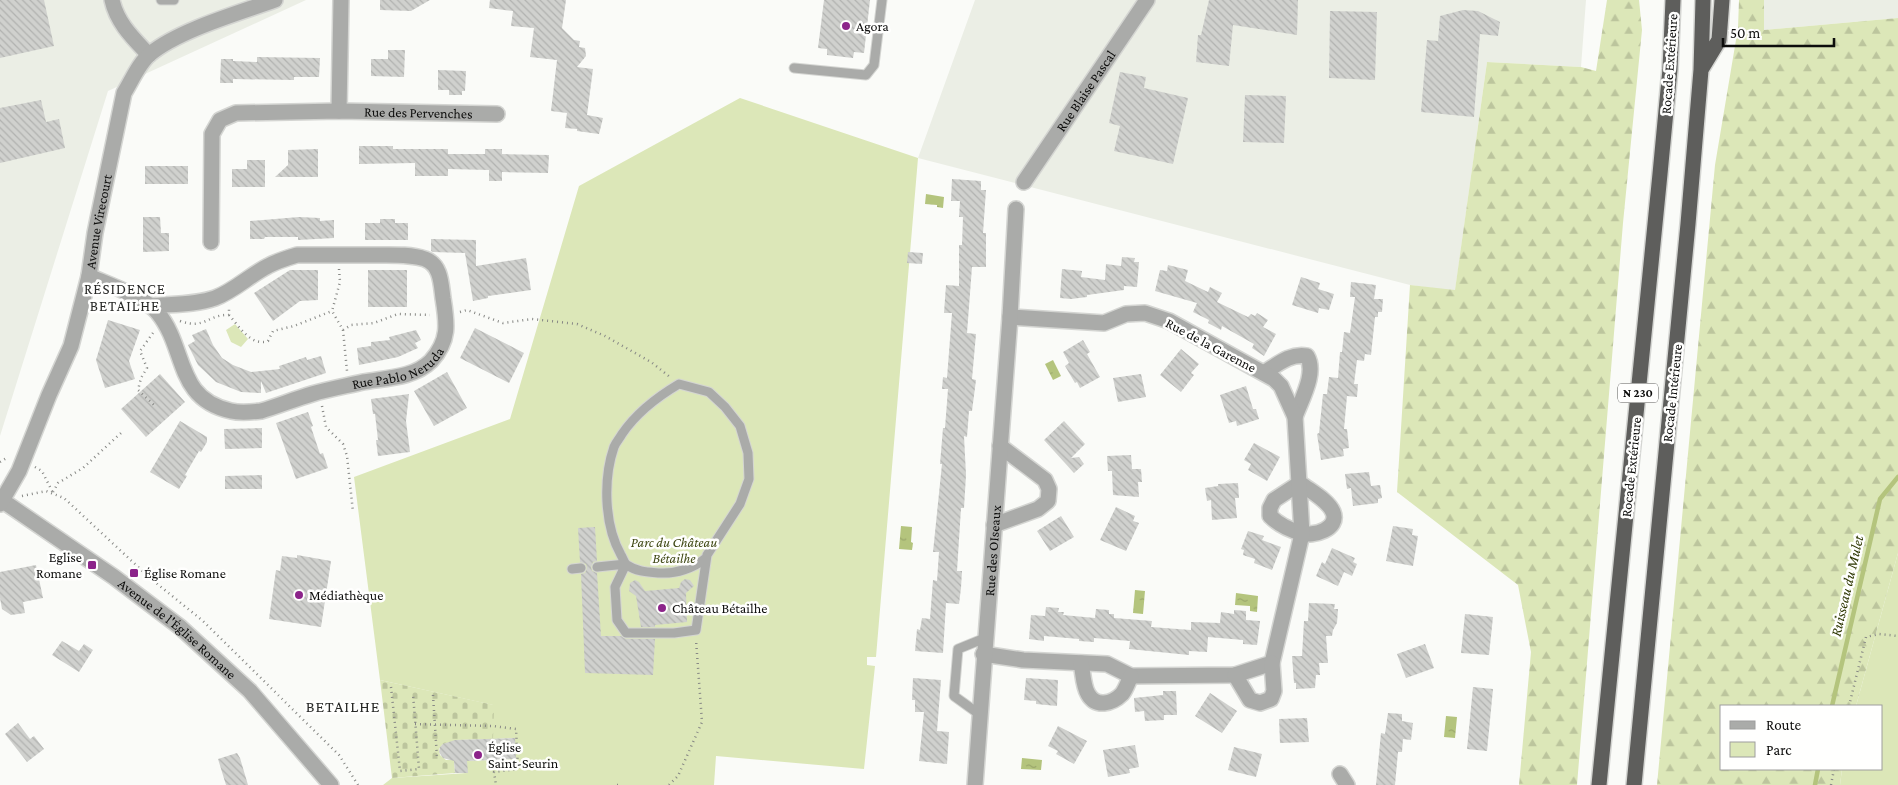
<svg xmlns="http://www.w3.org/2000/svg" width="1898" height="785" font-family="'Crimson Pro',serif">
  <defs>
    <pattern id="forest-firs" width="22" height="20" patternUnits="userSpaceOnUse" patternTransform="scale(1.25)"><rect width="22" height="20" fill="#dce7b8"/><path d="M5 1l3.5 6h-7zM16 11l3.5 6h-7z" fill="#bcc59d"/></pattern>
    <pattern id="cemetery-stones" width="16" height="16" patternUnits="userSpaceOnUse" patternTransform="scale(1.25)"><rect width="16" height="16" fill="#dce7b8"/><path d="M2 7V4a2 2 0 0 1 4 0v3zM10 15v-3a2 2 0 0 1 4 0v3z" fill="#bcc59d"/></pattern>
    <pattern id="water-ripples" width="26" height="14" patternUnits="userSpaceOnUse" patternTransform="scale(1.25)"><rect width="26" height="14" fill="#b4c47d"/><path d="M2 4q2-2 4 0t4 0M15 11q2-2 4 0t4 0" fill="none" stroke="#9aa76b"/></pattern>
    <pattern id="building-back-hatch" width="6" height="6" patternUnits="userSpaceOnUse" patternTransform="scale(1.25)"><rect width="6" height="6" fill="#d0d1ce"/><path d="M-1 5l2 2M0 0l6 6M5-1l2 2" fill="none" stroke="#b1b2b0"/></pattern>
  </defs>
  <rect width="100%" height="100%" fill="#fafbf8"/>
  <!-- built -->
  <path fill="#ebeee5" d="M0,0H306L108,91L0,436Z
    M975,0H1586L1581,67L1487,62L1455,291L1410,285L918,158Z
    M1764,0H1898V18L1764,30Z"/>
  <!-- green -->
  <path fill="#dce7b8" d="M740,98L918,158L876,657H867V665L875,666L864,769L716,756L714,785H383L392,778L467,773V761L515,759V738L493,739V705L380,680L354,477L510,419L579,186Z
    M235,324L248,339L241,347L231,342L226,330Z
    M1898,553V785H1840L1842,769H1882V706H1856Z"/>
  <!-- forest -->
  <path fill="url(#forest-firs)" d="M1607,0H1639L1642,30L1623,223L1577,785H1519L1531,652L1518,585L1397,492L1410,285L1455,290L1487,62L1581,67L1596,71Z
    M1739,0H1764V30L1898,18V553L1856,706H1722V769H1842L1840,785H1657L1715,165L1738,28Z"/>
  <!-- cemetery -->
  <path fill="url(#cemetery-stones)" d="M380,680L494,705L493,739L457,740L456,742L443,744L439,749L440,755L446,760H454L455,773L392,778Z"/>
  <!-- water -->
  <path fill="url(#water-ripples)" d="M926,194L944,197L943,208L937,207V205L925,204Z
    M1053,360L1061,376L1053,380L1045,364Z
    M901,526L912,527L911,542L913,543L912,550L899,549Z
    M1135,590L1145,591L1143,614L1133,613Z
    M1236,593L1258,596L1257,612L1250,611V606L1235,605Z
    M1446,716L1457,717L1455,738L1444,737Z
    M1022,758L1042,760L1041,770L1021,769Z"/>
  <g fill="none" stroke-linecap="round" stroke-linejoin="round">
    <!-- stream -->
    <path stroke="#b4c47d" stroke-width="4.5" d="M1832,706L1880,499L1898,477
      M1815,785L1818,769"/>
  </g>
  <!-- building -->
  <path fill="url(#building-back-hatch)" d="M0,0H44L54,46L0,58Z
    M380,0H430L411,11L380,10Z
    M490,0H566L562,28L574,40L580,41L579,47L585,48L586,56L577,67L593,69L587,115L603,118L599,134L577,131V129L565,128L567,113L551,111L557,60L530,57L534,28L511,26L513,11L489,8Z
    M824,0H870L864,53L854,52L853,58L827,55V49L818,48Z
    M1209,0H1298L1297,35L1233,25L1229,66L1196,62L1198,35H1201Z
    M1463,10L1478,11L1500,22L1498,36L1480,34L1474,117L1421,112L1427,40L1438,41L1440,16Z
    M1330,11L1377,12L1375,80L1329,78Z
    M388,50H405L404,77L371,76V59H388Z
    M257,57L320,58L319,77H294V80L233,79V83H220L221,59H233V61L257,62Z
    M438,70L466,71L465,91H462V95H449V90H438Z
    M1120,72L1146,77L1144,88L1188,98L1173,164L1114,151L1120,126L1109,123Z
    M1245,95L1286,96L1284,143L1243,142Z
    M41,100L46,122L59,119L65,148L0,163V108Z
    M359,146H393V149H448V154H485V149H502V154L549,155L548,173L502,172V181H489V170L448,169V176H415V163L359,164Z
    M318,149V177H275L288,165V150Z
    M247,160H265V187H232V169H247Z
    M145,166H188V184H145Z
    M952,179L981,181V190H986L983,233H986V267H972L967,333L976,334L972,379L976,380L972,411H969L967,437L964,436L966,475L964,508H961L957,571H962L961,588L959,604L946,603L943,653L915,651L917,629L920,630L922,618L930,619L933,580L937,581L939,552H933L942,464H940L943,428H945L948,389H942L943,377L947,378L952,313H944L946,285L959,286V245H962L963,217H959L960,201H951Z
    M143,217H160L161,233H169V251L143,252Z
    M299,217L320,218V221L334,220V238L298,240V237H265L264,239H250V221Z
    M380,219H395V223H408V240H365V223H380Z
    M431,239L476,240V266L526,258L531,290L488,296V298L473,301L465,253L433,252L431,251Z
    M908,252L923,253L922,264L907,263Z
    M1122,257L1135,258L1134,262H1139L1137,287L1124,286V290L1087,295V297L1071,299L1060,298L1062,269L1082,271L1081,277L1105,280L1106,264L1121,266Z
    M1168,265L1188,270L1185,281L1208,292L1210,287L1222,293L1217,302L1248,317L1251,314L1255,316L1257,313L1268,320L1263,327L1276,334L1264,356L1252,348L1254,344L1222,326L1221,330L1208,323L1209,320L1193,312L1197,303L1155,291L1160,270L1167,271Z
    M290,270H318V300L300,301L273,321L254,293Z
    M368,270H407V307H368Z
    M1301,277L1320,283L1318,289L1334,294L1329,310L1319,308L1318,313L1292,305Z
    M1351,282L1376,285L1374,299H1383L1382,312H1378V317H1375L1371,355L1365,354L1364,361L1357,360L1354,384H1358L1357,397L1347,396L1344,429H1347L1349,448L1343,449L1344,456L1321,460L1317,434L1319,433L1323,394H1327L1329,377L1338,378L1340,352H1342L1344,332L1350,333L1355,297H1350Z
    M108,320L140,330L129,361L135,379L105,388L96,360Z
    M475,328L524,353L509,383L460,358Z
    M206,329L213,345L222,358L233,365L251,372L280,369L279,366L306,357L307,360L321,356L326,373L266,393L261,381V393L241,392L216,382L198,365L188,345L195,341L192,335Z
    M416,330L421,340L415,343L418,348L398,357L359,365L357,348L371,346V342L390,340L389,337Z
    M1083,340L1090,352L1087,354L1100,377L1080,388L1077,382L1075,383L1065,366L1069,363L1063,352Z
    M1181,349L1199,364L1191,373L1194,375L1181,392L1160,375Z
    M447,372L467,408L434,426L414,391Z
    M160,374L185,402L146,437L121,409Z
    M1141,374L1146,397L1118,402L1113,378Z
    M1246,386L1253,409H1256L1259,419L1237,426L1236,421L1229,423L1220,395Z
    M409,394L406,421L410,452L378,456L376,440H378L375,414H373L371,399Z
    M308,412L313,426L311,427L320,454L323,453L328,468L296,479L276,423Z
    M180,421L207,437V442L201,452L199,451L185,475L187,476L179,489L150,472Z
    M1064,421L1085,444L1071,458L1079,457L1084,464L1074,473L1044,440Z
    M262,428V448L225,449L224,429Z
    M1254,443L1280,457L1267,481L1248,470L1251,464L1244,460Z
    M1131,455L1132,469H1141L1142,482H1138L1139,497L1113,495L1112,471H1108L1107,456Z
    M1369,472L1371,486L1380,485L1382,498L1378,499V503L1353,506L1351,488L1347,489L1345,474Z
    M262,475V489H225V476Z
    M1238,483L1239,498H1235L1237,518L1212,520L1211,500L1207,501L1205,488L1218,486V484Z
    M1116,507L1135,516L1133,521L1139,523L1126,551L1100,540Z
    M1061,516L1074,537L1050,551L1037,531Z
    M1393,526L1413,529L1412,535L1418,536L1413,566L1386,561Z
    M595,527L597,561L593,562L591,567L592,571L597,573L601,636H621L626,639H655L653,675L585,673L581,574L585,573L587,568L586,564L580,562L578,528Z
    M1248,531L1264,536L1262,540L1281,547L1272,570L1254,563L1255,559L1243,555L1244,550L1241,549Z
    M1332,548L1355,558L1353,562L1357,564L1352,576L1344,572L1338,586L1316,576L1322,562L1325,564Z
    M297,555L331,561L321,627L269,619L276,570L280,571L282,556L297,558Z
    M36,565L43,598L23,602L25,613L11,615L2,609L0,598V572Z
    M685,579L690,580L694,586L686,593L687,622L655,625V627H641L636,596L629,591L630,583L635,580L639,582L645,591L679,588L681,582Z
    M1309,603L1335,604L1334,609H1338L1337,623L1333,630L1332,636H1326L1328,663H1319L1320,675H1316L1315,688L1296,689V683H1294L1292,656H1302L1304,621H1308Z
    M1046,607L1059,608L1058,612H1064L1063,615L1095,618L1096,609L1109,610V614H1114V618L1152,621L1151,627L1191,630V622L1220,623L1221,612L1234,614V610L1246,611V620L1260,621L1257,645L1243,644V640L1208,637L1207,652L1189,651V655L1129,649L1130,641L1094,638V642L1079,641V639L1044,636V641L1029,639L1031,615L1045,616Z
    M1465,614L1493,617L1489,655L1461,653Z
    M62,641L79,651L84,644L93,650L79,672L52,655Z
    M1425,644L1434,668L1406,678L1397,654Z
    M913,678L941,680L937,731L949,732L947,764L919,761L924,712H915V700H912Z
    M1026,678L1058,680L1057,706L1036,704V701L1024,700Z
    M1473,687L1493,689L1487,751L1467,749Z
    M1163,691H1176L1177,715H1164V720L1145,721L1144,711L1135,712L1134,698L1163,695Z
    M1210,693L1237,711L1222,733L1195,716Z
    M1388,713L1402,714V721L1413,723L1411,740L1403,739L1402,752H1398L1395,785H1376L1381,733L1385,734Z
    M1307,718L1309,742L1280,743L1279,719Z
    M18,723L30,739L34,736L44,749L27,762L5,734Z
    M1058,726L1087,741L1074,764L1056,754L1058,751L1048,746Z
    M515,738L516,759L467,761L468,773H455L454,761L443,758L439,752L440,747L443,744L455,740Z
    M1135,745L1139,767L1129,769L1130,773L1108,777L1103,750Z
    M1234,747L1262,754L1256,777L1228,770Z
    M237,753L240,758L248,785H226L218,759Z"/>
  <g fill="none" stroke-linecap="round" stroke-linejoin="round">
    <!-- service casing -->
    <g stroke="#d4d5d2" stroke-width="11">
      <path id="service" d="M161,0H174
        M794,68L866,75L874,65L882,0
        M597,567L626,564L615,587L617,620L626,633H674L696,630L707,555L740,504L749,479L748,453L740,426L725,407L709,392L679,384C657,397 637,412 622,434C620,438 616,442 614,447C603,479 604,525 621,555C623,558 624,563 627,565C637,572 649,572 660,573C676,574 694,568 706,558
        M572,569L581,568
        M979,714L954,696L958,649L985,638"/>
    </g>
    <!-- minor casing -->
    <g stroke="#d4d5d2" stroke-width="18">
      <g id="minor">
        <path d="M112,0C117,23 133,38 149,55"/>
        <path d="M339,111L341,0"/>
        <path id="s1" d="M1024,182L1147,0"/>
        <path id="s2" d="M211,242L212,134L220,120L236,113L339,111L497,114"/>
        <path id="s3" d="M89,276C107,284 147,298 158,313C187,349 175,399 231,411C239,413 253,412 261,411C278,406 295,399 312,394C329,389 346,386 363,382C386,378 414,378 431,361C450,340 447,323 443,298C441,283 441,265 425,259C410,254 392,255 376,255C350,255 323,255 297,255C287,258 277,261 268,266C250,275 234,291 215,298C195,305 171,304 150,306"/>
        <path d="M1264,373C1278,364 1290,353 1307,356C1317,373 1301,400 1295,417"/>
        <path d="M1300,483C1310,491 1328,500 1333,512C1340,529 1313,537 1301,533C1290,530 1278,524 1270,516V508L1274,500Z"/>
        <path d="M994,525L1038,509L1048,501L1049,489L1045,480L1000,446"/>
        <path d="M983,654L1023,660L1107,664L1131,676L1235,675L1272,663L1302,534L1295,417L1281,386L1274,379L1169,321L1145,313L1126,314L1104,323L1010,317"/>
        <path d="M1081,663C1083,672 1083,686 1088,694C1096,708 1112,704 1122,694C1126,689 1128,682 1131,676"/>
        <path d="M1235,675L1250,700L1260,703L1271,699L1274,691L1272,663"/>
        <path d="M1340,774L1347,785"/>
        <path id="s4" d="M975,785L1010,317L1016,209"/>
      </g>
    </g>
    <!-- tertiary casing -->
    <g stroke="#d4d5d2" stroke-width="18">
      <g id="tertiary">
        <path id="s5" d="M0,499L114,577L180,627L250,691L331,785"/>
        <path id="s6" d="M0,504L19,471L49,395L71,346L89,276L95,233L124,93C132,80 139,63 150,54C179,30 239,13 275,0"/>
      </g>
    </g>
    <!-- trunk casing -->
    <g stroke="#d4d5d2" stroke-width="18">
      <path id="trunk" d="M1702,68L1719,40L1722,0
        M1599,785L1660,174L1670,69L1673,0
        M1634,785L1688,224L1701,70L1703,0"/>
    </g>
    <!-- path -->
    <path stroke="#878885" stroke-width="2.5" stroke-dasharray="1 4" stroke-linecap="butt" d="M339,269L340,282L332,311L343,330L347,371
      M460,312L467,310L503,323L532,319L577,324L605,336L651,362L670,377
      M229,315C239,326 251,347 268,341L273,331L294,326L332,311
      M180,321C205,330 208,314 229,315V307
      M343,330L351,325L374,323L398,314L430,315
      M153,333L140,351L147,368L141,378L138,390L154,405
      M322,406L326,427L343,444L347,456L353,512
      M0,462L8,457
      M35,467L42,471L53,493
      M53,492L58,483L83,468L121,433
      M22,496L46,491L64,498L150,578L203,621L339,755L358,785
      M391,687L400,771L419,769L413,694
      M433,695L437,758
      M1849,706L1866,637L1879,634L1898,636
      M415,724L493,726L516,729L518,769L494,772L496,785
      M617,785H621
      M669,785L678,776L702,722L696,640
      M1831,785L1834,769"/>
    <!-- service -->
    <use href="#service" stroke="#aaaba9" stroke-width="9"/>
    <!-- minor -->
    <use href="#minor" stroke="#aaaba9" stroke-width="15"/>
    <!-- tertiary -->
    <use href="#tertiary" stroke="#aaaba9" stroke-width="15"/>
    <!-- trunk -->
    <use href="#trunk" stroke="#5e5e5c" stroke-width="15"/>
  </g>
  <!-- markers -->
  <g fill="#8c248a" stroke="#fffffe" stroke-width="2">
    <circle cx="846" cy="26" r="5"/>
    <rect x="87" y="560" width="10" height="10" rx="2.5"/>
    <rect x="129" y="568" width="10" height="10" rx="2.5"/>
    <circle cx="299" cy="595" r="5"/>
    <circle cx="662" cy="608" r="5"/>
    <circle cx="478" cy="755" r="5"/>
  </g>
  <g text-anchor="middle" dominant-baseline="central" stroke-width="5" stroke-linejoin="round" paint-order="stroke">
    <!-- shield labels -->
    <rect fill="#fffffe" stroke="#565655" stroke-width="1" x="1618" y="383.5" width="40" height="19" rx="4"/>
    <g font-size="12" font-weight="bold" fill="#0d0d0c">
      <text x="1638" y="393">N 230</text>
    </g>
    <!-- poi labels -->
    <g font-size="14" fill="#0d0d0c" stroke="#fffffe" text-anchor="start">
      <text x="856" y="26">Agora</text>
      <text x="82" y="557" text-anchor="end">Eglise<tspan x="82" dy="16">Romane</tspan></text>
      <text x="144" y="573">Église Romane</text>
      <text x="309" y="595">Médiathèque</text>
      <text x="672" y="608">Château Bétailhe</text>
      <text x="488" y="747">Église<tspan x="488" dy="16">Saint-Seurin</tspan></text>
    </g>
    <!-- street labels -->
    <g font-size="14" fill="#0d0d0c" stroke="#fffffe">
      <text transform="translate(1669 64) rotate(-86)">Rocade Extérieure</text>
      <text stroke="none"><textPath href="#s1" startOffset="110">Rue Blaise Pascal</textPath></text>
      <text stroke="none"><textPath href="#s2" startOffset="324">Rue des Pervenches</textPath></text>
      <text stroke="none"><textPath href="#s6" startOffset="301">Avenue Virecourt</textPath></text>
      <text transform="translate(1211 345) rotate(28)">Rue de la Garenne</text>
      <text stroke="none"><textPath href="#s3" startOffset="382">Rue Pablo Neruda</textPath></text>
      <text transform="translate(1672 393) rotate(-84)">Rocade Intérieure</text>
      <text transform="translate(1631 467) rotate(-84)">Rocade Extérieure</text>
      <text stroke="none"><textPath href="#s4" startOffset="235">Rue des OIseaux</textPath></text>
      <text stroke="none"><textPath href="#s5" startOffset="220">Avenue de l'Église Romane</textPath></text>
    </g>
    <!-- park labels -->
    <g font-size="14" font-style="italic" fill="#404915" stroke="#fffffe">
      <text x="674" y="542">Parc du Château<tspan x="674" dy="16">Bétailhe</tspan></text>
    </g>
    <!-- neighbourhood labels -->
    <g font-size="15" letter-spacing="1" fill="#292a28" stroke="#fffffe">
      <text x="125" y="289">RÉSIDENCE<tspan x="125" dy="17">BETAILHE</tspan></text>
    </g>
    <!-- water labels -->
    <g font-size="15" font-style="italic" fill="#2d3600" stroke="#fffffe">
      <text transform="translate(1847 586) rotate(-77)">Ruisseau du Mulet</text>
    </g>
    <!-- quarter labels -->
    <g font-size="16" letter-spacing="1" fill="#292a28" stroke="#fffffe">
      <text x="343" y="706">BETAILHE</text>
    </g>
  </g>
  <!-- legend -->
  <rect x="1720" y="705" width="162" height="65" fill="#fffffe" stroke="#9e9e9d"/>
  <rect x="1730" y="721" width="25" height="8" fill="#aaaba9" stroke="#9e9e9d"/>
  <text x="1766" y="730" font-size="15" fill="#0d0d0c">Route</text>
  <rect x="1730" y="742" width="25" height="15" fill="#dce7b8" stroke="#9e9e9d"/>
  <text x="1766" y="755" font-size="15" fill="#0d0d0c">Parc</text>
  <!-- scale -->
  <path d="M1723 38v8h111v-8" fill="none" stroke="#0d0d0c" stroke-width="2.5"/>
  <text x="1730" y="38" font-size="15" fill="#0d0d0c" stroke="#fffffe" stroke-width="4" paint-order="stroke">50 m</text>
</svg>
